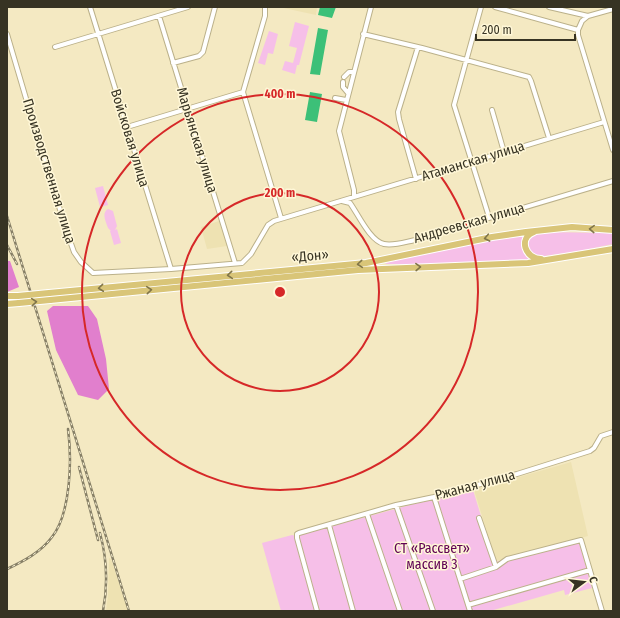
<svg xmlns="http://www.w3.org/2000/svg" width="620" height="618" font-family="'Fira Sans Condensed',sans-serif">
  <rect width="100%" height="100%" fill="#f4e9c2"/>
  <!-- built -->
  <path fill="#eee2b2" d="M279,7H317L316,15Z
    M219,221L227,246L207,249L201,227Z
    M571,462L588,536L496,561L474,490Z
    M109,558L111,559L128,611H106L108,595Z"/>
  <!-- green -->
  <path fill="#f6bfe8" d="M295,22L309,26L299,65H297L295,74L282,70L285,61L293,63L297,48L289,46Z
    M269,31L278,34L273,54L268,53L265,65L258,63Z
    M103,186L108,205L100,207L95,188Z
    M108,209L113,211L117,226L115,230L117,229L121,243L114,245L110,231H111L108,228C106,222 101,213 108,209Z
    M541,232L613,233V244L579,251L537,257L529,250L527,244L533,235Z
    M527,235C524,247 521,251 530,260L491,264H387L385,263C432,252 480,239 527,235Z
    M473,490L495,562L579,543L592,588L565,595L564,590L490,611H281L262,543L292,535L296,536L432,499H439Z"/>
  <!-- forest -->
  <path fill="#e17fcd" d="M7,261H10L19,287L7,292Z
    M53,306H88L97,319L106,359L109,389L98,400L78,395L56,350L47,311Z"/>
  <!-- water -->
  <path fill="#3cc078" d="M320,7H336L332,18L318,15Z
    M318,28L328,30L320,75L310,74Z
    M310,92L322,94L317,122L305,120Z"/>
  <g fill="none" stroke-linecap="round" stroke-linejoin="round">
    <!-- minor casing -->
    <g stroke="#bbb18a" stroke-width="6">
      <path id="minor" d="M90,7L171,269
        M265,7V16L243,92L281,218
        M481,7L454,105L489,217
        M495,7L578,30
        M549,7L588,16
        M159,16L235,263
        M578,30V35L613,150
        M578,30L582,21L588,16L613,9
        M7,34L43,156L69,238L74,252L81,262L93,273L171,269L242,263L251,254L268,225L274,221L604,122
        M363,34L422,48L529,77L531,81L549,138
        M55,47L188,7
        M173,63L199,56L203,52L215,7
        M344,77L349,72H353
        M343,82V87L348,93
        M335,98L346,100
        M492,110L504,152
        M127,127L243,92
        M416,179L399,119L398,112L418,47
        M354,197V190L339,131L371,7
        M342,201L350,203C358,214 370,241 384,244C394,246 405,242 415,240L613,181
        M434,497L470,611
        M396,505L433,611
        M367,514L400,611
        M479,518L496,567
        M329,525L353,611
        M460,579L496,567L507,559L581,540L602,611
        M468,605L590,570
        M317,611L297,538V534L299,533L396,505L434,497L517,474L590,451L594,448L601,436L613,432"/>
    </g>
    <!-- highway casing -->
    <g stroke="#fff" stroke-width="8">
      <path id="highway" d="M534,232C518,238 525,259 541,259
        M49,293L366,263L492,237L526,232L572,227L613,230
        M7,296H18
        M50,300L358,270L528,263L613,249
        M7,304L19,303"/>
    </g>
    <!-- minor -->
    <use href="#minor" stroke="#fff" stroke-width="4"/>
    <!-- highway -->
    <use href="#highway" stroke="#d9c578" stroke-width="6"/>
    <!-- rail casing -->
    <g stroke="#867f66" stroke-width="2.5">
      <path id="rail" d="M7,216L129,611
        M7,245L17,264
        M79,467L98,540
        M100,533C107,559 108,585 103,611
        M7,569C24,561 41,552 52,537C71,513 72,459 68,429"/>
    </g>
    <!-- rail -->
    <use href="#rail" stroke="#fff7d7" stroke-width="1" stroke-dasharray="3" stroke-linecap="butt"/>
    <!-- highway-bridge casing -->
    <g stroke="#fff" stroke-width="8" stroke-linecap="butt">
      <path id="highway-bridge" d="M18,296L49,293
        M19,303L50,300"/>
    </g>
    <!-- highway-bridge -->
    <use href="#highway-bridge" stroke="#d9c578" stroke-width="6"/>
  </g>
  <!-- one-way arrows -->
  <defs><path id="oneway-chevron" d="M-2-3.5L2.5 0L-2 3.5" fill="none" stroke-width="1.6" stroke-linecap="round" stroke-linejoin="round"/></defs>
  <g stroke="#807549">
    <use href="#oneway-chevron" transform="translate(592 229) rotate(-177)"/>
    <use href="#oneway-chevron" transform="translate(487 238) rotate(169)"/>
    <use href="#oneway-chevron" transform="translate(360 264) rotate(175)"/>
    <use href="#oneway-chevron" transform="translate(418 267) rotate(-2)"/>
    <use href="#oneway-chevron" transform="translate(230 275) rotate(175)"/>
    <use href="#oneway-chevron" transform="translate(101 288) rotate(174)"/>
    <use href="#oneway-chevron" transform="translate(149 290) rotate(-5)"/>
    <use href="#oneway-chevron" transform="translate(34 302) rotate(-5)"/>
  </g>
  <!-- distance rings -->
  <g fill="none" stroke="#d62828" stroke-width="2">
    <circle cx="280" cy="292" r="99"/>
    <circle cx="280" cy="292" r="198"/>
  </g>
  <g text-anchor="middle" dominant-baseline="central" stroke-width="3" stroke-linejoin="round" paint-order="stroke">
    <!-- street labels -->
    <g font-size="14" fill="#373323" stroke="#fff7d7">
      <text transform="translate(130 138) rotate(73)">Войсковая улица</text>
      <text transform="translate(197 140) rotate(73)">Марьянская улица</text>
      <text transform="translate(473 161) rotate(-17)">Атаманская улица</text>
      <text transform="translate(49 171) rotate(73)">Производственная улица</text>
      <text transform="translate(469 223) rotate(-16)">Андреевская улица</text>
      <text transform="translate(310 256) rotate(-5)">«Дон»</text>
      <text transform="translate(475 485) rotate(-15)">Ржаная улица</text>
    </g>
    <!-- park labels -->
    <g font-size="14" fill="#600254" stroke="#fff7d7">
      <text x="432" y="548">СТ «Рассвет»<tspan x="432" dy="16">массив 3</tspan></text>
    </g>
  </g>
  <circle cx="280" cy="292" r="6" fill="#d62828" stroke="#fff7d7" stroke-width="2"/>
  <g font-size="12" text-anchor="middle" font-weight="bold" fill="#d62828" stroke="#fff7d7" stroke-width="3" stroke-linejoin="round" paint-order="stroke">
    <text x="280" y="98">400 m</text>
    <text x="280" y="197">200 m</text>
  </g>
  <!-- border -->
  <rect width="620" height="618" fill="none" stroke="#373323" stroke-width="16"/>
  <!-- north arrow -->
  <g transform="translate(584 582) rotate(75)" stroke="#fff7d7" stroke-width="3" paint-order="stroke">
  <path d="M0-3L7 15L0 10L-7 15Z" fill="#373323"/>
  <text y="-6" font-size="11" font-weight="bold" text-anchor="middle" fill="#373323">С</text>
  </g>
  <!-- scale -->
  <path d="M476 34v6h99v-6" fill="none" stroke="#373323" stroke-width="2"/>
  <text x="482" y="34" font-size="12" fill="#373323" stroke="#fff7d7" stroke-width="3" paint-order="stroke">200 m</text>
</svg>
